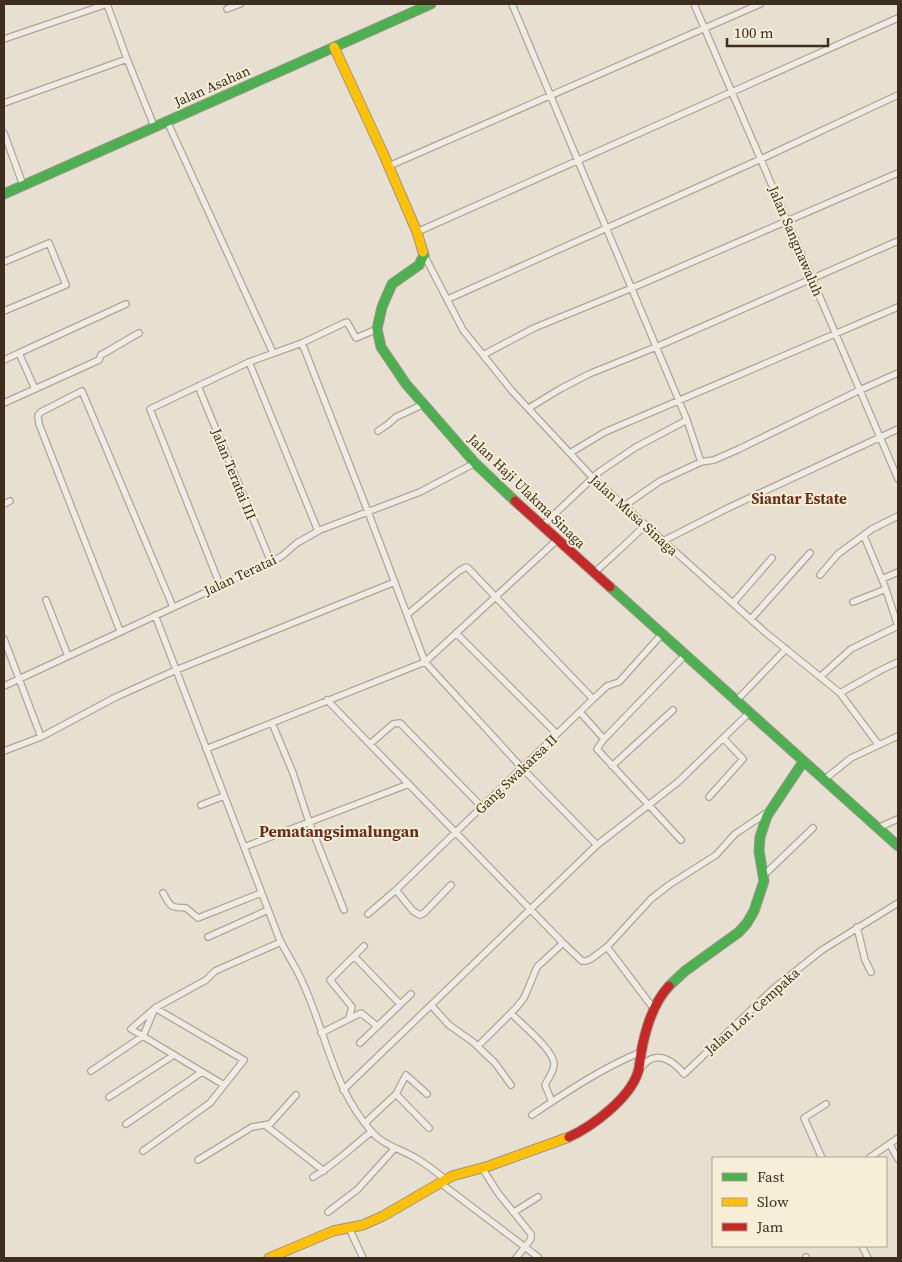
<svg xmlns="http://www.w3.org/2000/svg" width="902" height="1262" font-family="'Source Serif 4',serif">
  <rect width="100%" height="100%" fill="#e7e0d1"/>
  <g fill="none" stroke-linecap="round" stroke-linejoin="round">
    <!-- street casing -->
    <g stroke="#ada599" stroke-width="8">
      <path id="street" d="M107,4L127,59L154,126
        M512,4L687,420L701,462
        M694,4L898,479
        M227,9L240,4
        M4,39L107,4
        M4,103L127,59
        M167,121L273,353
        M4,133L23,185
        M389,166L760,4
        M417,232L898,18
        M424,255L463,330L512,391L593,478L766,633L840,693L878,744
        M4,262L49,243L66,285L4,311
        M448,299L761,159L898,95
        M302,343L368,512L425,662L522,768L597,845
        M19,353L126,304
        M483,355L534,328L632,288L898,173
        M4,360L19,353L35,389
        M249,362L318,531
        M198,386L271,562
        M4,403L99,360L101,355L139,333
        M529,408L560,389L589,374L656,347L898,241
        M378,431L387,425L396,417L424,404
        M570,453L605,432L898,307
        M4,504L10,501
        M624,506L660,481L701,462L714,460L739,449L860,390L898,373
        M542,526L599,472L636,447L687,420
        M663,541L728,508L898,429
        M594,573C611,557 629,542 645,525
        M820,575L838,554L872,529L898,516
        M882,579L898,572
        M220,585L150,409L249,362L302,343L344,323L347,322L356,338L377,329
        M46,600L68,656
        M853,602L886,589
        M733,603L772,558
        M408,614L459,571L466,567L468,568L593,699
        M155,615L279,938C286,953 296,967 302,981C326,1032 333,1089 372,1132C383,1145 400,1149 414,1157C425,1163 435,1171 445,1179
        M751,619L810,553
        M120,631L39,424L38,415L41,412L82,391L173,607
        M456,633L557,734
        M4,639L41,737L116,697L176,670L395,582
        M820,677L851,649L898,626L884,584L864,536
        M4,686L271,562L282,556L297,543L320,530L420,492L475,463
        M840,693L881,670L898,662
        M327,700L563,943L582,961H586L591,959L607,947L651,899L669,885L716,855L735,834L768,812
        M736,701L786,649
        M580,712L604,739
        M272,723L293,773L309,822L344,910
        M370,744L393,724L400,723L482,807
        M206,749L425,662L557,540
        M4,751L41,737
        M612,766L673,710
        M825,779L851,758L898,736
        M709,797L743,759L723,738
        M201,805L224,796
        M877,828L898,819
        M681,840L597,749L604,739L685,655
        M244,847L409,784
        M764,875L813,828
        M396,890L413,911L420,915L424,913L451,885
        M163,893C172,908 169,907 186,908L198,918L261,893
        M368,914L396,890L593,699L607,686L619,682L662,634
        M857,927L865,960L871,972
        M208,937L268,910
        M607,947L654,1009
        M354,956L400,1004
        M431,1005L449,1025L473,1042L495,1063L511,1085
        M511,1013C521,1024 554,1050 554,1064C554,1072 548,1078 545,1085L552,1102
        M349,1018L352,1007L330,980L364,946
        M321,1033L361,1013L377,1026
        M360,1043L411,994
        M478,1046L516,1008L524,998L537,967L563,943
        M640,1069C654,1049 671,1058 684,1074L773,989L822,950L898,903
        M91,1071L143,1036L155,1008L244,1060L210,1103L143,1151
        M224,1085L131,1029L155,1008L206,980L215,971L281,942
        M343,1090L597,845L678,782L749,713
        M396,1094L429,1128
        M109,1097L174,1055
        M532,1115C568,1091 602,1068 641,1052
        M365,1123L396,1094L406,1075L427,1094
        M126,1124L202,1072
        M265,1125L324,1171
        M890,1145L898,1159
        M822,1158L804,1118L826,1104
        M869,1158L898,1138
        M198,1160L252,1127L270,1124L296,1095
        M482,1168L498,1193L531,1234V1239L516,1258
        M313,1177C334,1165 352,1147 371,1132
        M439,1182L538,1257
        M328,1212L358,1189L395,1148
        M514,1212L538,1197
        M349,1228L363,1258
        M862,1246L868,1258
        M806,1257V1258"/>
    </g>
    <!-- fast casing -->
    <g stroke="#9c958a" stroke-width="11">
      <path id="fast" d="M4,194L431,4
        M423,252L424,255L419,265L392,284L382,307L377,329L381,347L406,384L475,463L515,501
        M610,587L898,846
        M669,986L685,971L739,932L747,923L754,911L764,881L759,851L760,837L767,816L803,762"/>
    </g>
    <!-- slow casing -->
    <g stroke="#9c958a" stroke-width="11">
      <path id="slow" d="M334,47L383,153L417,232L423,252
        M269,1258L333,1231L363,1225L383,1216L452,1176L489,1166L569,1137"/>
    </g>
    <!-- jam casing -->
    <g stroke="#9c958a" stroke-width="11">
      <path id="jam" d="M515,501L610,587
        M569,1137C593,1126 630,1098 638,1072C640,1066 640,1059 641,1053C645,1031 653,1003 669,986"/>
    </g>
    <!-- street -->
    <use href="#street" stroke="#efebe3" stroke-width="5.5"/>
    <!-- fast -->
    <use href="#fast" stroke="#4caf50" stroke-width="9"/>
    <!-- slow -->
    <use href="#slow" stroke="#ffc107" stroke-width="9"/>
    <!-- jam -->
    <use href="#jam" stroke="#c62828" stroke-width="9"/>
  </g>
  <g text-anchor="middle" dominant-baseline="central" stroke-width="4" stroke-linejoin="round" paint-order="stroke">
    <!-- street labels -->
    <g font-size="14" fill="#3d2e20" stroke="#f7eed8">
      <text transform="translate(212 86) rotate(-24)">Jalan Asahan</text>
      <text transform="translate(796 241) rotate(67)">Jalan Sangnawaluh</text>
      <text transform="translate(234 474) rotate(68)">Jalan Teratai III</text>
      <text transform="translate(527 491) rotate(44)">Jalan Haji Ulakma Sinaga</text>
      <text transform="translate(634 515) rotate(42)">Jalan Musa Sinaga</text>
      <text transform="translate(240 575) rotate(-25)">Jalan Teratai</text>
      <text transform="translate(516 774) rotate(-44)">Gang Swakarsa II</text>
      <text transform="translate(752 1011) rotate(-42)">Jalan Lor. Cempaka</text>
    </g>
    <!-- neighbourhood labels -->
    <g font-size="15" font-weight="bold" fill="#6b2e1e" stroke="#f7eed8">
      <text x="799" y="498">Siantar Estate</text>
    </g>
    <!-- quarter labels -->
    <g font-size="16" font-weight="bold" fill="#6b2e1e" stroke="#f7eed8">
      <text x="339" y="831">Pematangsimalungan</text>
    </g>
  </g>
  <!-- border -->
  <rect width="902" height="1262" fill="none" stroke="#3d2e20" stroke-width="10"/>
  <!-- legend -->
  <rect x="712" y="1157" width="175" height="90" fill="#f7eed8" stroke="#ada18e"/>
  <rect x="722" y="1173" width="25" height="8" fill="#4caf50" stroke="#ada18e"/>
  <text x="757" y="1182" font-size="15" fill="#3d2e20">Fast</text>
  <rect x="722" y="1198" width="25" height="8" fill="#ffc107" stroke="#ada18e"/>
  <text x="757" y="1207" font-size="15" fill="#3d2e20">Slow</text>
  <rect x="722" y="1223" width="25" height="8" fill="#c62828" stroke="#ada18e"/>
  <text x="757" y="1232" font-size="15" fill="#3d2e20">Jam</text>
  <!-- scale -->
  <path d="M727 38v8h101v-8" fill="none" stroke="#3d2e20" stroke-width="2.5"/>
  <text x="734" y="38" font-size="15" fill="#3d2e20" stroke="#f7eed8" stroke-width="4" paint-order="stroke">100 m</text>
</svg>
